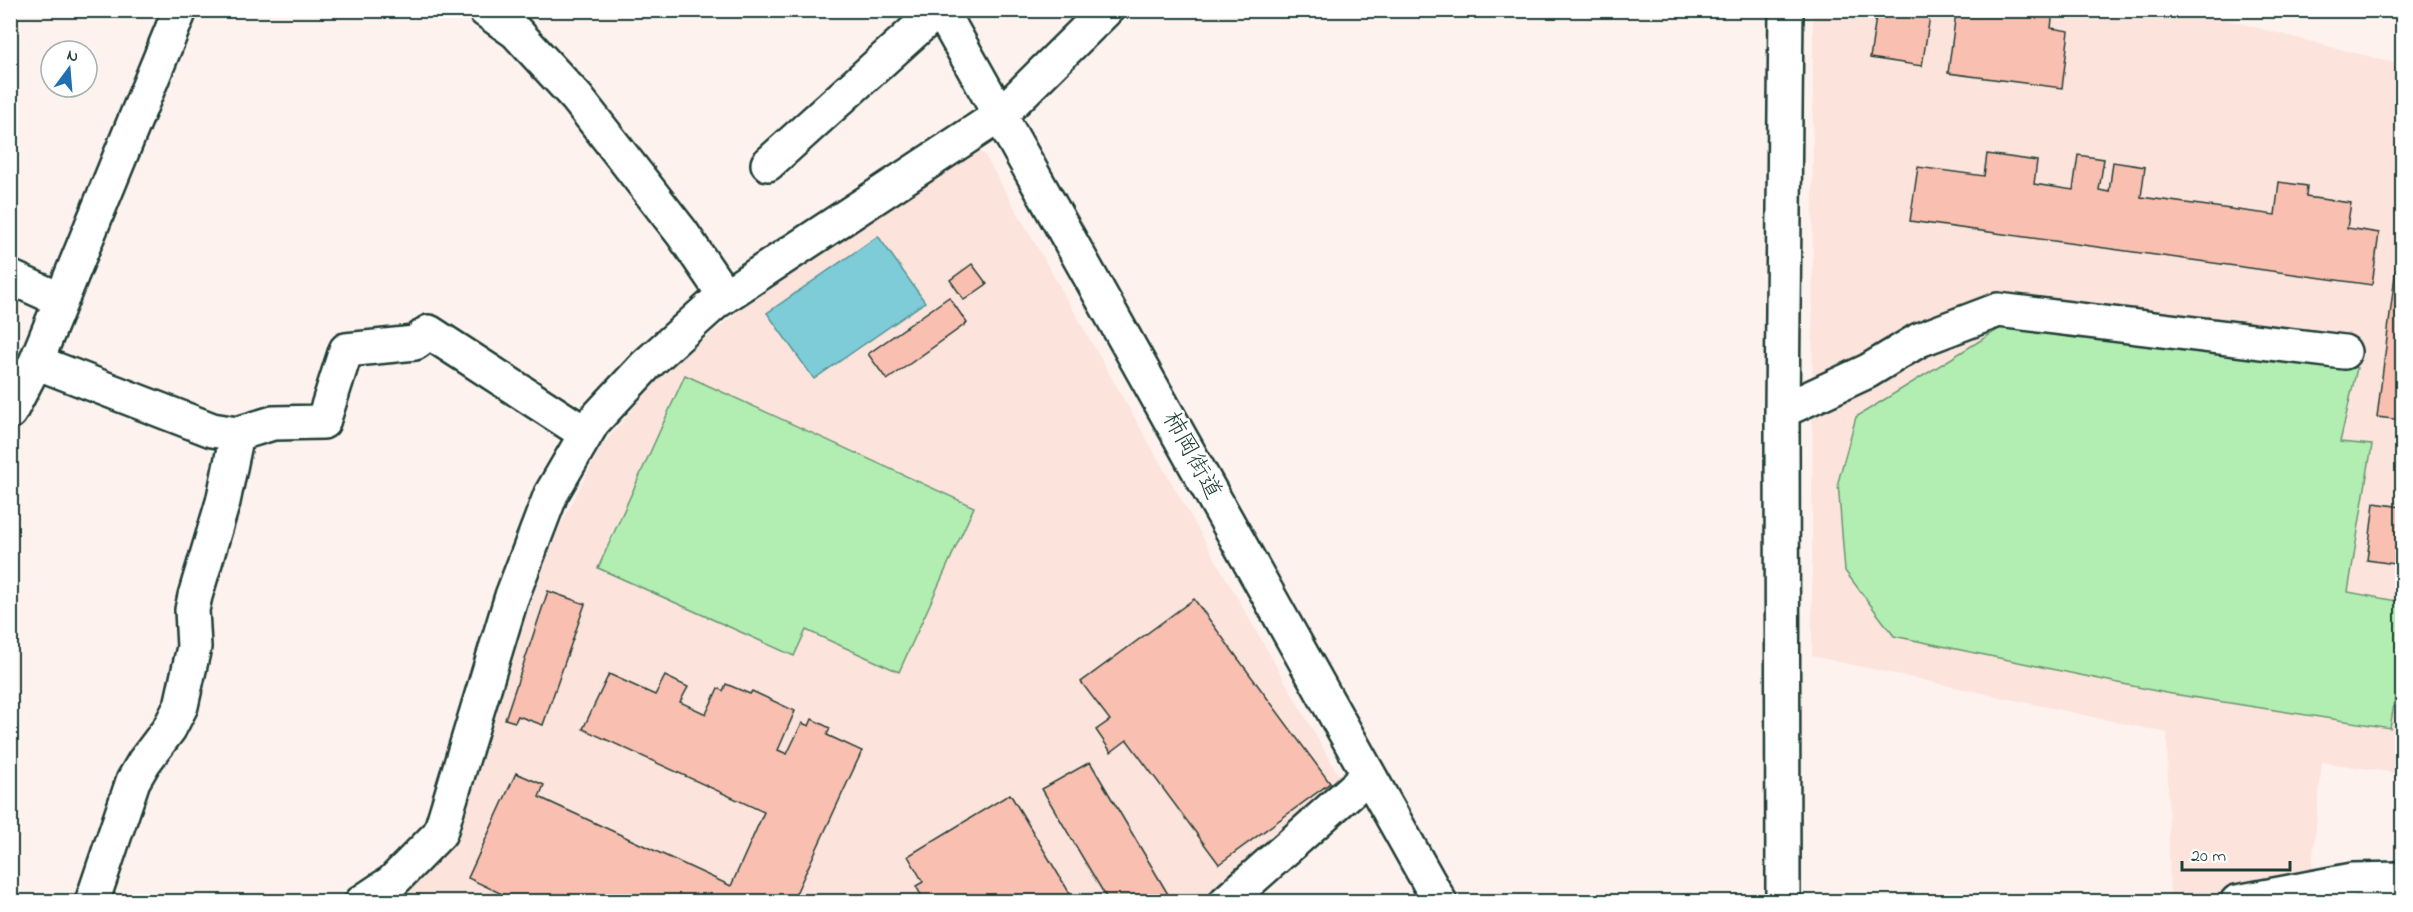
<svg xmlns="http://www.w3.org/2000/svg" width="2413" height="912" font-family="'Indie Flower','Klee One',sans-serif">
  <rect width="100%" height="100%" fill="#fef2ef"/>
  <filter id="ink" filterUnits="userSpaceOnUse"><feTurbulence type="fractalNoise" baseFrequency=".0167" numOctaves="2"/><feDisplacementMap in="SourceGraphic" scale="12" xChannelSelector="R" yChannelSelector="G"/><feConvolveMatrix kernelMatrix="1 2 1 2 8 2 1 2 1" color-interpolation-filters="sRGB"/></filter>
  <g filter="url(#ink)">
    <!-- built -->
    <path fill="#fce3dc" d="M1813,11H2191L2402,65V774L2322,762L2311,878L2247,888L2190,901H2170L2167,733L1812,656Z
      M971,149L984,154L1343,783L1210,901L400,902L397,896L458,840L528,611L559,528L601,447L662,374L751,301Z"/>
    <!-- green -->
    <path fill="#b2edb1" stroke="#689572" stroke-width="1.5" d="M2007,324L2357,368L2340,442L2372,445L2348,592L2402,602V658L2390,728L2166,693L1894,636L1845,571L1838,482L1856,417Z
      M685,375L974,507L899,672L806,630L794,656L598,568Z"/>
    <!-- water -->
    <path fill="#7dccd8" stroke="#579396" stroke-width="1.5" d="M878,236L925,302L814,379L767,313Z"/>
    <!-- building -->
    <path fill="#f9bfb0" stroke="#1f3d34" stroke-width="1.5" d="M1877,10H1931L1922,66L1870,58Z
      M1970,10H2053L2051,28L2069,31L2062,88L1948,73L1956,13L1969,15Z
      M1987,154L2037,161L2034,184L2073,190L2078,155L2104,159L2099,190L2109,192L2113,162L2145,167L2141,197L2275,215L2279,182L2307,186L2306,197L2351,203L2347,228L2379,233L2372,285L1910,221L1918,167L1984,176Z
      M2402,220V420L2377,417Z
      M972,264L987,284L964,300L950,280Z
      M949,297L967,323L887,380L868,354Z
      M2374,503L2402,507V565L2367,560Z
      M548,591L585,604L543,725L518,716L515,722L505,719Z
      M1194,599L1330,783L1219,864L1127,740L1111,752L1096,730L1110,720L1081,682Z
      M609,674L655,695L665,676L688,687L680,702L706,714L718,688L723,691L726,684L750,694L752,691L795,711L778,750L787,754L802,723L809,726L812,719L830,728L827,735L862,751L792,902H519L468,878L516,773L544,785L539,797L731,886L764,812L583,729Z
      M1090,762L1172,901L1171,902H1109L1042,789Z
      M1010,794L1075,902H925L916,886L923,882L908,856Z"/>
    <g fill="none" stroke-linecap="round" stroke-linejoin="round">
      <!-- minor casing -->
      <g stroke="#1f3d34" stroke-width="38">
        <path id="minor" d="M485,10L516,32L577,98L682,233L725,296
          M941,10L1440,902
          M768,164L938,10
          M10,277L61,300
          M36,362L212,430L237,434L273,423L323,422L346,350L415,343L429,332L586,434
          M1782,411L1868,371L1919,340L1998,310L2344,352
          M10,412L36,362L180,10
          M92,902L133,781L144,762L169,729L181,706L194,647L192,610L195,596L223,502L237,434
          M362,902L392,882L440,833L512,596L551,494L593,422L646,365L716,302L1000,115L1106,10
          M1226,902L1369,775
          M1783,902L1782,411L1786,10
          M2237,902L2353,880L2402,879"/>
      </g>
      <!-- minor -->
      <use href="#minor" stroke="#fff" stroke-width="33"/>
    </g>
  </g>
  <g text-anchor="middle" dominant-baseline="central" stroke-width="5" stroke-linejoin="round" paint-order="stroke">
    <!-- street labels -->
    <g font-size="24" fill="#1f3d34" stroke="#fff">
      <text transform="translate(1191 456) rotate(61)">柿岡街道</text>
    </g>
  </g>
  <!-- margin -->
  <rect width="2413" height="912" fill="none" stroke="#fff" stroke-width="36"/>
  <rect x="18" y="18" width="2377" height="876" fill="none" stroke="#1f3d34" stroke-width="2" filter="url(#ink)"/>
  <!-- north arrow -->
  <g transform="translate(69 69) rotate(16)"><circle r="28" fill="#ffffff" stroke="#a5b1ae" stroke-width="1.5"/>
  <path d="M0-4.5L10 22L0 15L-10 22Z" fill="#1f6fb2"/>
  <text y="-9" font-size="16" font-weight="bold" text-anchor="middle" fill="#1f3d34">N</text>
  </g>
  <!-- scale -->
  <path d="M2182 861v9h108v-9" fill="none" stroke="#1f3d34" stroke-width="3"/>
  <text x="2191" y="861" font-size="18" fill="#1f3d34" stroke="#ffffff" stroke-width="4.5" paint-order="stroke">20 m</text>
</svg>
